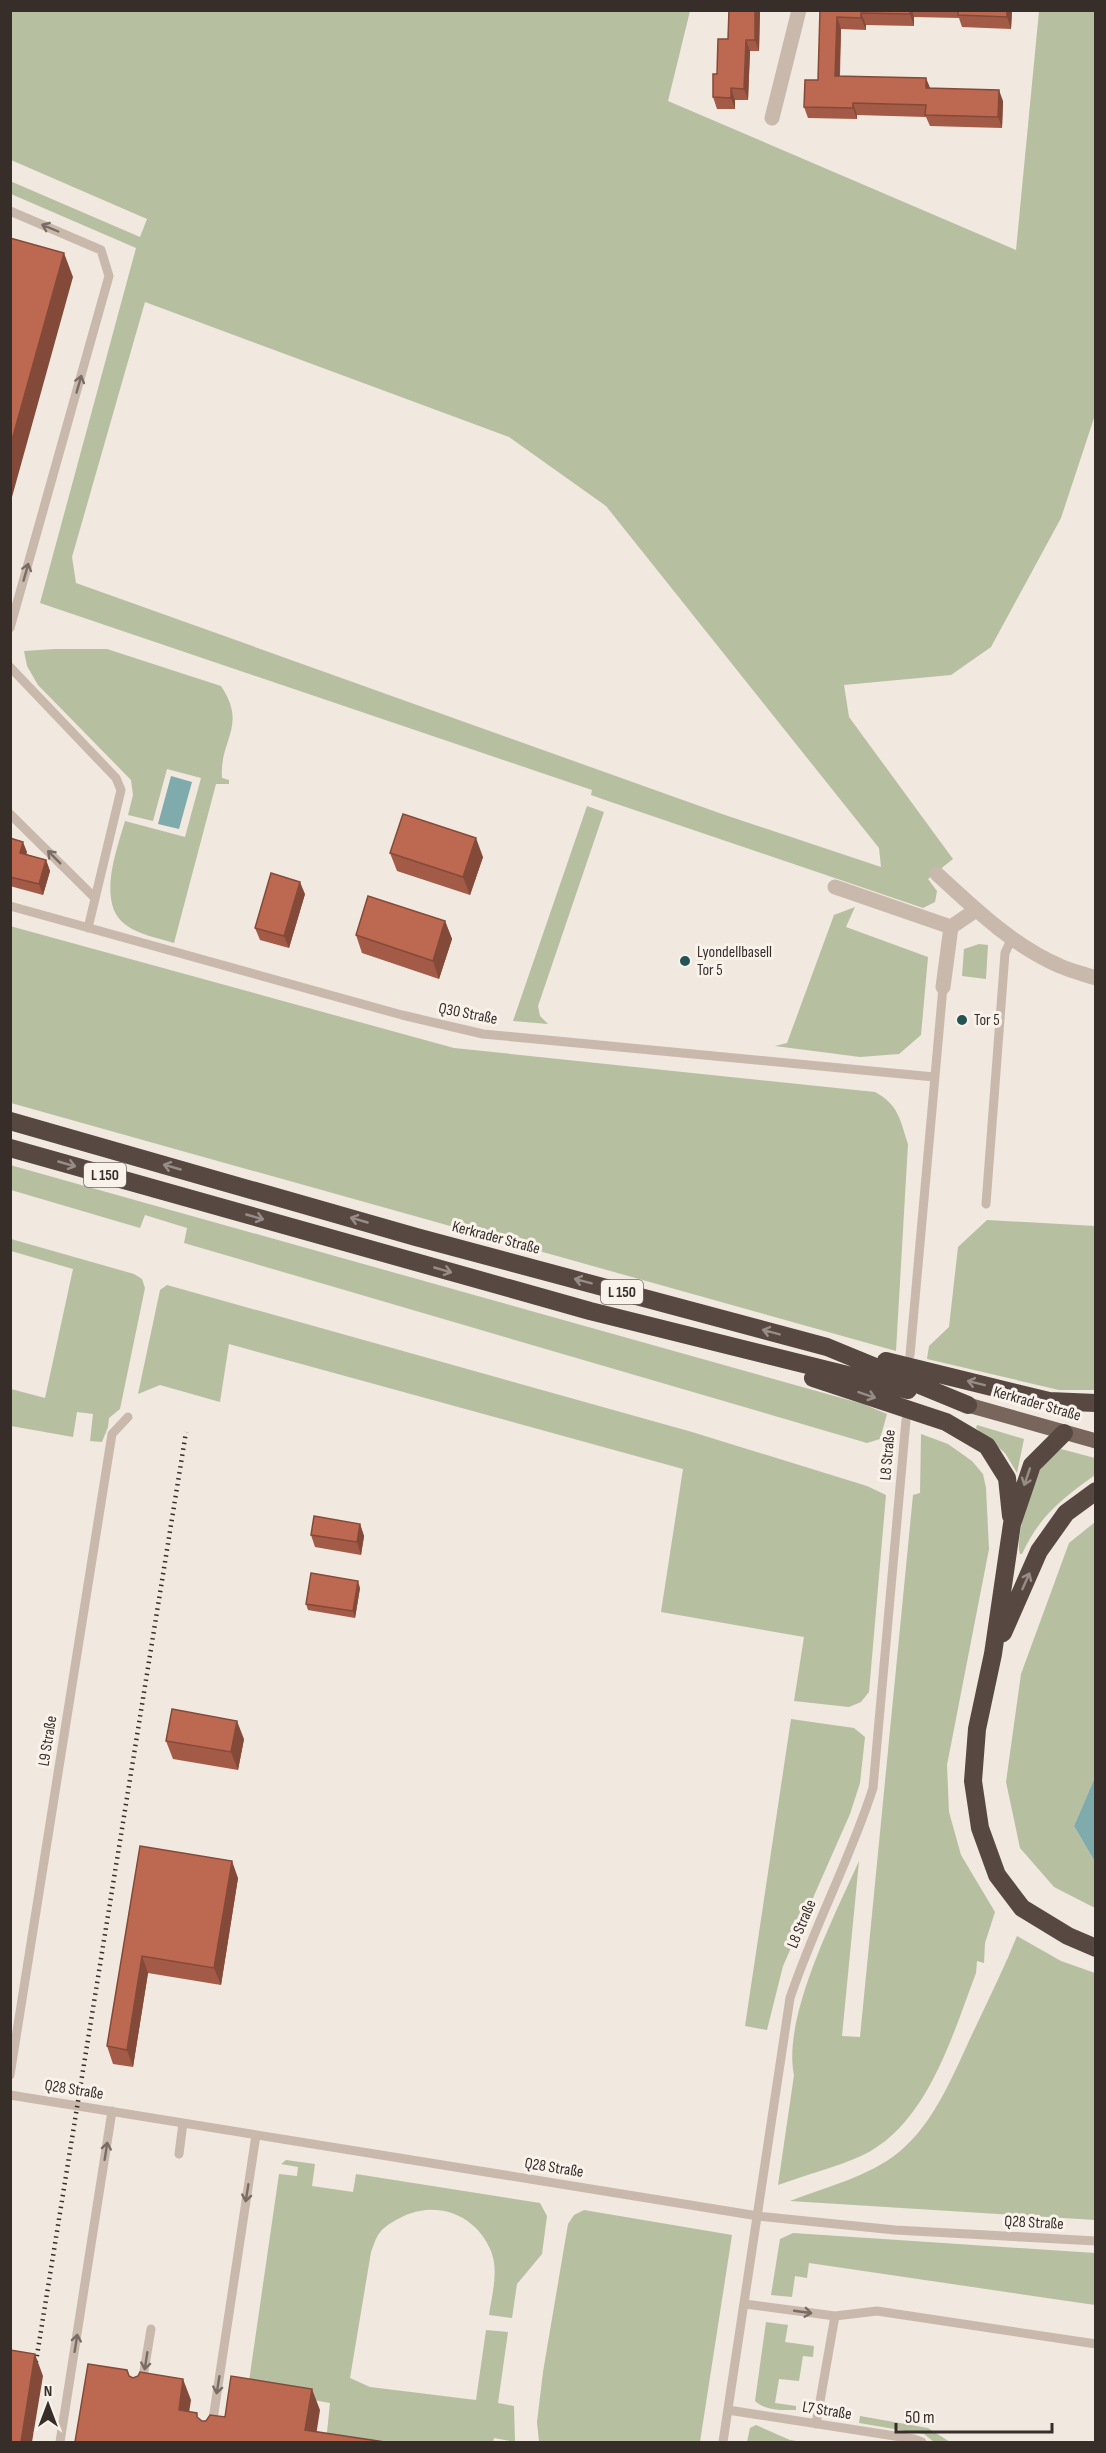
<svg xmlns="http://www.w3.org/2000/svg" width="1106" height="2453" font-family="'Sofia Sans Condensed',sans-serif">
  <rect width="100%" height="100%" fill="#f1e8df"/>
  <!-- green -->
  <path fill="#b6bfa0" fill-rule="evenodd" d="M11,11H690L668,101L1016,250L1039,11H1095V415L1061,518L991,647L951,675L844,685L849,717L953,859L928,879L937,891L935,902L923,908L608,801L591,795L592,790L40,603L136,248L11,194L10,181L140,237L147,219L11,160ZM145,302L509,437L606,506L879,848L881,867L722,814L76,583L72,557Z
    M55,649H107L221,686C248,726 219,740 222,778L229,780V784H216L174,943C159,938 139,935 126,925C96,904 117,849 125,821L185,837L201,778L167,769L153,821L128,815L133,795L131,780L38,685L27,666L24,651Z
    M587,806L604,812L538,1006L540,1016L548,1024L513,1021Z
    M855,907L846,927L928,957L921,1035L899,1054L860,1057L775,1046L787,1043L834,915Z
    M10,926L454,1048L875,1092C899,1105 900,1120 908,1144L896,1351L11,1103Z
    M979,944L988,945L986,979L962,976L964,949Z
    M10,1165L863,1404L887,1414L880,1439L867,1443L184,1243L187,1228L145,1215L140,1228L11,1190Z
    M987,1220L1095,1226V1390H1059L927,1359L929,1346L949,1327L958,1247Z
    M11,1239L134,1274L142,1279L145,1288L120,1409L109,1418L108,1427L102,1442L90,1441L93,1414L77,1412L73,1437L11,1426V1389L45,1398L73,1269L11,1251Z
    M167,1285L692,1432L867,1486L886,1495L869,1692L861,1702L849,1707L794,1701L804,1637L661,1612L683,1469L229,1344L220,1402L160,1385L138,1394L160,1290Z
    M977,1425L1024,1439L1017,1473L1005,1453L976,1428Z
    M921,1434L948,1444L972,1461L983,1474L986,1488L989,1549L947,1765L949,1812L961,1855L995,1912L985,1943L984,1963L977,1961L976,1973C952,2036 927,2126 861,2156C834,2168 805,2175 778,2185L794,2075C782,2017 835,1915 859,1861L842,2036L860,2037L913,1495L920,1493Z
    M1061,1449L1095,1458V1475C1062,1499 1040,1515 1022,1554H1020C1015,1541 1029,1491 1036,1477C1041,1466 1051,1456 1061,1449Z
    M1095,1522V1777L1074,1826L1095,1862V1908L1054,1887L1020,1848L1006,1782L1021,1674L1069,1543Z
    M791,1719L854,1728L865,1737L860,1783L850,1814L783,1966L767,2030L745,2026Z
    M1017,1936L1061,1961L1095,1973V2220L790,2201C825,2187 869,2177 899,2152C937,2121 956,2067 977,2024C991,1994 1005,1966 1017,1936Z
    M286,2160L315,2164L312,2186L353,2192L356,2174L540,2203L547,2216L542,2254L517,2284L512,2318L489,2315C492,2294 499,2271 491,2251C476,2214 435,2199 400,2218C392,2222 383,2227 378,2235C375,2240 373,2247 371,2252L350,2378L370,2387L476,2400L486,2330L508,2332L498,2403L514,2406L515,2442L494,2438L493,2442H326L330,2403L248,2388L279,2174L297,2176L298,2167L281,2164Z
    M584,2210L732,2235L700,2442H539L537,2422L543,2372L568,2224L574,2215Z
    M793,2233L1095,2253V2305L809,2263L807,2278L795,2276L792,2297L771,2295L780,2239Z
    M766,2322L788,2325L785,2342L814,2346L813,2357L803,2356L799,2381L779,2379L775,2403L796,2406V2410C781,2410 766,2411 755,2401Z
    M860,2416L928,2428L950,2442H934L924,2434L859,2423Z
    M756,2425L790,2440L803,2442H747L750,2428Z"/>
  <!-- water -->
  <path fill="#80abac" d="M171,776L192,782L179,829L158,824Z
    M1095,1777V1862L1074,1826Z"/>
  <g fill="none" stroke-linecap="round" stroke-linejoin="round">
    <!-- lane -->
    <path stroke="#c9b8ac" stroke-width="9" d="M10,211L101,250L109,276L10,628
      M10,667L116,778L121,790L88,928
      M10,814L95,898
      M10,906L402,1015L483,1034L934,1077
      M986,1204L1005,953L1012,938
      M910,1355L943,987
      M10,2075L112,1434L128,1417
      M10,2095L758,2216L895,2230L1096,2241
      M179,2154L183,2123
      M745,2304L835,2316L816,2424
      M835,2316L877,2311L1096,2344
      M142,2383L151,2329
      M728,2410L914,2439L922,2442
      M212,2426L256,2135
      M60,2442L112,2111
      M723,2442L790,1998C814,1926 850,1860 873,1788L906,1420"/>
    <!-- street -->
    <path stroke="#c9b8ac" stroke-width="15" d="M772,118L799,10
      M937,874C974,908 1013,946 1060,966C1071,971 1084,974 1096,978
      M835,887L951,927L976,910
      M943,987L951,927"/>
    <!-- primary -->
    <path stroke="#78655c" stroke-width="15" d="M968,1405L1096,1441"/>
    <!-- highway -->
    <path stroke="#574842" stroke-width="18" d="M10,1121L416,1237L827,1347L968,1405
      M10,1148L590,1311L908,1390
      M886,1361L1049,1401L1096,1403
      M813,1378L946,1422L987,1446L1007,1478L1011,1516
      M1064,1433L1032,1465L1012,1524L993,1654L977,1729L973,1781L980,1828L997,1875L1022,1908L1068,1936L1096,1948
      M1003,1633L1039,1551L1066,1513L1096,1491"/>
    <!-- rail -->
    <path stroke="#372e2a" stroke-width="4.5" stroke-dasharray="1.5 4.5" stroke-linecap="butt" d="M34,2374L186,1432"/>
  </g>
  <!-- wall -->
  <path fill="#a35a46" d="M729,10H760L759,51H750L748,100H735V109H717L713,97L717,74L728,39Z
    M820,10H1012L1011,29L962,27L959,18L914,17V26L866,25V30L841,29L840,76L930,88L1003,101L1002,128L930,126L926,117L857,115V119L808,118L804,107L818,80Z
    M10,838L27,852L26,854L46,860L50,871L43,895L10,886Z
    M390,853L483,857L470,895L397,871Z
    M305,894L289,948L260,940L255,928Z
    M445,921L452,939L439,979L362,953L356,935Z
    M360,1524L364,1536L361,1555L315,1547L311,1535Z
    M360,1588L355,1618L308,1610L306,1604Z
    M244,1739L238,1770L173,1759L166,1741Z
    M140,1846L238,1878L221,1985L148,1973L133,2067L113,2064L107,2046Z"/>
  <!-- shaded-wall -->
  <path fill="#844a39" d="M755,10H760L759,51L755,40Z
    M910,10H912L914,17V26L910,14Z
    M1007,10H1012L1011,29L1007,17Z
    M861,13L866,25V30L861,18Z
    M837,17L841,29L839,88L835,76Z
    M746,40L750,51L748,100L744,89Z
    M926,78L931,90L926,88Z
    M731,88L735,100V109L731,98Z
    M999,90L1003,101L1002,128L998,117Z
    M853,103L857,115V119L853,108Z
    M64,253L73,277L12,497L10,493V447Z
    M476,838L483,857L470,895L463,877Z
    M23,842L27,852L24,863L20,853Z
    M46,860L50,871L43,895L39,884Z
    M300,882L305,894L289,948L284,936Z
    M445,921L452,939L439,979L433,961Z
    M360,1524L364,1536L361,1555L357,1542Z
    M358,1581L360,1588L355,1618L353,1611Z
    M237,1721L244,1739L238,1770L231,1752Z
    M232,1861L238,1878L221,1985L214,1968Z
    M142,1956L148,1973L133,2067L127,2050Z
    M35,2354L43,2376L32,2442H21Z
    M183,2379L191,2400L186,2432L179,2410Z
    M312,2389L320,2410L315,2442L305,2430Z"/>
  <!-- building -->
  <path fill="#bd6951" stroke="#844a39" stroke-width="1.5" d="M729,10H755V40H746L744,89L731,88V98L713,97V74H717L718,39H728Z
    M820,10H910V14L861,13V18L837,17L835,76L926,78V88L999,90L998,117L925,115L926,105L853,103V108L804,107L805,80H818Z
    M958,10H1007V17L958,15Z
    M10,238L64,253L10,447Z
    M403,814L476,838L463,877L390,853Z
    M10,838L23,842L20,853L46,860L39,884L10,877Z
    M271,873L300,882L284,936L255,928Z
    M368,896L445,921L433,961L356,935Z
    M314,1516L360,1524L357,1542L311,1535Z
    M311,1573L358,1581L353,1611L306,1604Z
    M172,1709L237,1721L231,1752L166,1741Z
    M140,1846L232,1861L214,1968L142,1956L127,2050L107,2046Z
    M10,2350L35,2354L21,2442H10Z
    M88,2364L127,2370L129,2376L133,2378L138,2376L140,2372L183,2379L179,2410L197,2413V2417L202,2421H206L210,2415L225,2417L231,2376L312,2389L305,2430L385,2442H75Z"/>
  <!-- one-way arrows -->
  <defs><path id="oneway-shaft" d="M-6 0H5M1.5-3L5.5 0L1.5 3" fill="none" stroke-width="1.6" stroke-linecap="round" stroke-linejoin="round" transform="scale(1.5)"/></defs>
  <g stroke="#796c64">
    <use href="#oneway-shaft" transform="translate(50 228) rotate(-157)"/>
    <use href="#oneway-shaft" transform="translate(79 384) rotate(-74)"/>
    <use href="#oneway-shaft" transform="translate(26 572) rotate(-74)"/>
    <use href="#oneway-shaft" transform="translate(54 857) rotate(-135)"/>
    <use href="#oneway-shaft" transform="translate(106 2151) rotate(-81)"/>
    <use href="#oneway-shaft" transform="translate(247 2193) rotate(99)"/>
    <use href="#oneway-shaft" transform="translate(803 2312) rotate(8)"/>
    <use href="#oneway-shaft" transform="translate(76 2343) rotate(-81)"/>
    <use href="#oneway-shaft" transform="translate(146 2361) rotate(99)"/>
    <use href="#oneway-shaft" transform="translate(218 2385) rotate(99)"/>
  </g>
  <g stroke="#988c86">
    <use href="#oneway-shaft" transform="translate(67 1164) rotate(16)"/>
    <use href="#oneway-shaft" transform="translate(172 1167) rotate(-164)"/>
    <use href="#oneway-shaft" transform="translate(255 1217) rotate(16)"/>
    <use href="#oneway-shaft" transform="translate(359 1220) rotate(-164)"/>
    <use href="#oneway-shaft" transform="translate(443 1270) rotate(16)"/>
    <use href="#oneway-shaft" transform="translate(583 1281) rotate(-165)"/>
    <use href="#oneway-shaft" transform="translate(771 1332) rotate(-165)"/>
    <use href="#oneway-shaft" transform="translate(976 1383) rotate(-166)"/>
    <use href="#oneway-shaft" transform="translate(867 1395) rotate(19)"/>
    <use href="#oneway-shaft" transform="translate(1027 1477) rotate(109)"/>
    <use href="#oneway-shaft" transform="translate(1026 1581) rotate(-66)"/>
  </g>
  <!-- markers -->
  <g fill="#225456" stroke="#f9f2eb" stroke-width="2">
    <circle cx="685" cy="961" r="6"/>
    <circle cx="962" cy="1020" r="6"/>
  </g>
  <g text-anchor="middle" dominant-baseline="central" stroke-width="6" stroke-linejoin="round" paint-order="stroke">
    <!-- shield labels -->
    <g fill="#f9f2eb" stroke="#716964" stroke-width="1.5">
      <rect x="84" y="1163" width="42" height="24" rx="4.5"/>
      <rect x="601" y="1280" width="42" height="24" rx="4.5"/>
    </g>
    <g font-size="15" font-weight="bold" fill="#372e2a">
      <text x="105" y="1175">L 150</text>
      <text x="622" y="1292">L 150</text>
    </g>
    <!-- poi labels -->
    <g font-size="16" fill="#372e2a" stroke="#f9f2eb" text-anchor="start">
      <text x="697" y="952">Lyondellbasell<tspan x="697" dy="18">Tor 5</tspan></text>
      <text x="974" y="1020">Tor 5</text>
    </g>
    <!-- street labels -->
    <g font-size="16" fill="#372e2a" stroke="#f9f2eb">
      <text transform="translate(468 1014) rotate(11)">Q30 Straße</text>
      <text transform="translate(496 1238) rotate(15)">Kerkrader Straße</text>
      <text transform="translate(1037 1404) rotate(16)">Kerkrader Straße</text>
      <text transform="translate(888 1455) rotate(-85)">L8 Straße</text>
      <text transform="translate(48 1741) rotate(-81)">L9 Straße</text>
      <text transform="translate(802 1924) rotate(-67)">L8 Straße</text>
      <text transform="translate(74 2090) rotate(9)">Q28 Straße</text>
      <text transform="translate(554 2168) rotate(9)">Q28 Straße</text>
      <text transform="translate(1034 2223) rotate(3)">Q28 Straße</text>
      <text transform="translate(827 2411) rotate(9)">L7 Straße</text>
    </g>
  </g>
  <!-- border -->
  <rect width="1106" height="2453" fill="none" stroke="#372e2a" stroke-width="24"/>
  <!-- north arrow -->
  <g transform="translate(48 2405)" stroke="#f9f2eb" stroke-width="4.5" paint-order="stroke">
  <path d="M0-4.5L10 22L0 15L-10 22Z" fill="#372e2a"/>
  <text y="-9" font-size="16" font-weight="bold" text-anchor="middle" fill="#372e2a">N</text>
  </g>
  <!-- scale -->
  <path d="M896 2423v9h156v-9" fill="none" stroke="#372e2a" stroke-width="3"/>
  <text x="905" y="2423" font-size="18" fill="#372e2a" stroke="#f9f2eb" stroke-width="4.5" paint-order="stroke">50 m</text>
</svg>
